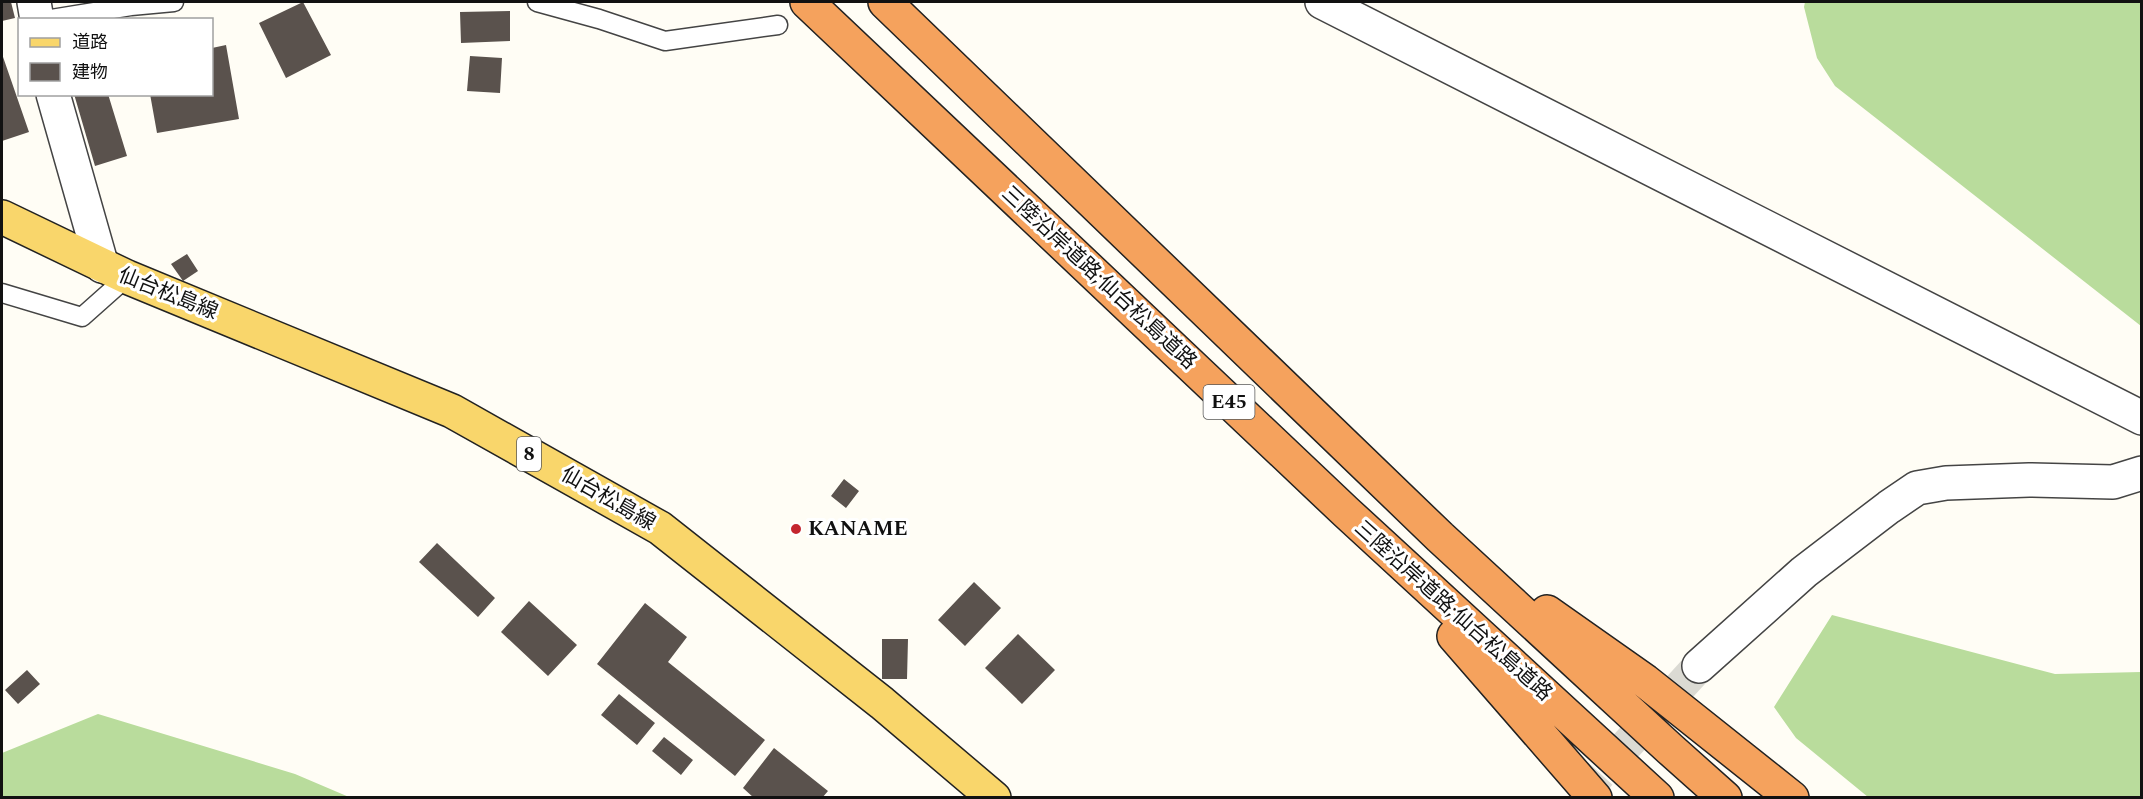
<svg xmlns="http://www.w3.org/2000/svg" width="2143" height="799" font-family="Spectral,'Noto Sans JP',serif">
  <rect width="100%" height="100%" fill="#fffdf5"/>
  <!-- forest -->
  <path fill="#b9dc9c" d="M1805,2H2141V326L1835,86L1817,58L1804,7Z
    M1832,615L2055,674L2141,672V797H1868L1796,738L1774,707Z
    M98,714L295,774L349,797H2V753Z"/>
  <!-- building -->
  <path fill="#5a524d" d="M2,2H11L15,18L2,21Z
    M303,2L331,55L286,78L259,23Z
    M510,11V41L461,43L460,12Z
    M226,45L239,119L157,133L150,94H212V48Z
    M2,54L29,132L2,141Z
    M470,56L502,58L500,93L467,91Z
    M74,94H108L127,156L95,166Z
    M187,254L198,271L183,281L171,264Z
    M844,479L859,491L846,508L831,496Z
    M437,543L495,598L478,617L419,562Z
    M974,582L1001,608L965,646L938,620Z
    M529,601L577,645L548,676L501,632Z
    M645,603L687,637L668,662L765,740L735,776L597,664Z
    M1018,634L1055,670L1022,704L985,668Z
    M882,639H908L907,679H882Z
    M27,670L40,684L18,704L5,690Z
    M619,694L655,723L637,745L601,715Z
    M664,737L693,760L681,775L652,751Z
    M774,748L828,791L822,798H754L743,788Z"/>
  <g fill="none" stroke-linecap="round" stroke-linejoin="round">
    <!-- minor-tunnel -->
    <path stroke="#dbdad3" stroke-width="33" stroke-dasharray="33 16" stroke-linecap="butt" d="M1578,798L1699,666"/>
    <!-- service casing -->
    <g stroke="#444" stroke-width="21">
      <path id="service" d="M537,2L599,19L665,41L778,25
        M45,20L131,6L174,2
        M2,293L82,317L127,277"/>
    </g>
    <!-- minor casing -->
    <g stroke="#444" stroke-width="36">
      <path id="minor" d="M34,2L37,20
        M1322,2L2142,418
        M53,94L102,266
        M1699,666L1804,572L1889,507L1917,488L1946,483L2029,480L2113,482L2142,473"/>
    </g>
    <!-- primary casing -->
    <g stroke="#222" stroke-width="36">
      <path id="primary" d="M2,217L127,277L452,411L660,528L882,703L994,798"/>
    </g>
    <!-- motorway casing -->
    <g stroke="#222" stroke-width="36">
      <path id="motorway" d="M807,2L1346,512L1657,798
        M885,2L1440,537L1670,749L1725,798
        M1547,612L1645,681L1792,798
        M1454,636L1595,798"/>
    </g>
    <!-- service -->
    <use href="#service" stroke="#fff" stroke-width="18"/>
    <!-- minor -->
    <use href="#minor" stroke="#fff" stroke-width="33"/>
    <!-- primary -->
    <use href="#primary" stroke="#f9d66b" stroke-width="33"/>
    <!-- motorway -->
    <use href="#motorway" stroke="#f5a25d" stroke-width="33"/>
  </g>
  <!-- markers -->
  <circle fill="#c4262e" stroke="#fff" stroke-width="2" cx="796" cy="529" r="6"/>
  <g text-anchor="middle" dominant-baseline="central" stroke-width="6" stroke-linejoin="round" paint-order="stroke">
    <!-- shield labels -->
    <g fill="#fff" stroke="#585858" stroke-width="1.5">
      <rect x="1203.5" y="385" width="51" height="34" rx="4.5"/>
      <rect x="517" y="437" width="24" height="34" rx="4.5"/>
    </g>
    <g font-size="20" font-weight="bold" fill="#111">
      <text x="1229" y="402">E45</text>
      <text x="529" y="454">8</text>
    </g>
    <!-- street labels -->
    <g font-size="21" fill="#111" stroke="#fff">
      <text transform="translate(1099 278) rotate(43)">三陸沿岸道路;仙台松島道路</text>
      <text transform="translate(168 294) rotate(22)">仙台松島線</text>
      <text transform="translate(608 499) rotate(30)">仙台松島線</text>
      <text transform="translate(1453 611) rotate(42)">三陸沿岸道路;仙台松島道路</text>
    </g>
    <!-- poi labels -->
    <g font-size="21" font-weight="bold" fill="#111" stroke="#fff" text-anchor="start">
      <text x="808" y="529">KANAME</text>
    </g>
  </g>
  <!-- border -->
  <rect width="2143" height="799" fill="none" stroke="#111111" stroke-width="6"/>
  <!-- legend -->
  <rect x="18" y="18" width="195" height="78" fill="#ffffff" stroke="#a0a0a0" stroke-width="1.5"/>
  <rect x="30" y="38" width="30" height="9" fill="#f9d66b" stroke="#a0a0a0" stroke-width="1.5"/>
  <text x="72" y="48" font-size="18" fill="#111111">道路</text>
  <rect x="30" y="63" width="30" height="18" fill="#5a524d" stroke="#a0a0a0" stroke-width="1.5"/>
  <text x="72" y="78" font-size="18" fill="#111111">建物</text>
</svg>
